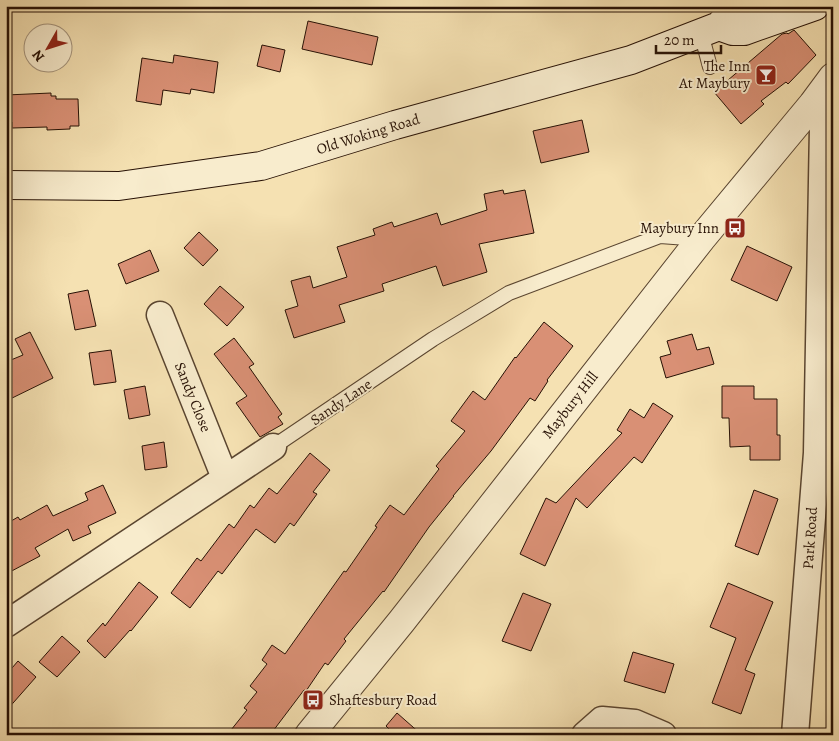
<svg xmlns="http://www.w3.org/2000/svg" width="839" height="741" font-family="Alegreya,serif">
  <rect width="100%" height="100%" fill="#f5e1b2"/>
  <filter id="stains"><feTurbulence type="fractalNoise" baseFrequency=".004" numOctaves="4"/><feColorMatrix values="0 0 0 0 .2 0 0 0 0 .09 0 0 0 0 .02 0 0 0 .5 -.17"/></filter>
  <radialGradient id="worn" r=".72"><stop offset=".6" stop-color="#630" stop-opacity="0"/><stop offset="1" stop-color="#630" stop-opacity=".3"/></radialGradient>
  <!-- building -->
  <path fill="#d99075" stroke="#271105" d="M308,21L378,37L372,65L302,49Z
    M794,30L816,55L788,84L786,82L761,101L764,104L741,124L714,92L782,34L787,33L788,34Z
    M262,45L285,50L280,72L257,66Z
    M174,55L218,62L214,93L191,89L190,94L163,90L161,105L136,101L142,58L173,63Z
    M51,93V96H56V99H78L79,126H70V129L47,130V127L12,128V122L6,123V95Z
    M582,120L589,152L541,163L533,131Z
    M503,190L504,194L525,190L534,233L479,244L487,272L443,286L436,266L382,284L384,291L339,305L345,322L294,338L285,310L298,306L291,281L310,276L313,288L347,277L337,247L375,235L373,229L392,222L394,227L437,213L441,225L487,210L484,194Z
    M199,232L218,250L203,266L184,248Z
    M747,246L792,267L777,301L731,280Z
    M150,250L159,271L126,284L118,264Z
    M220,286L244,307L227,326L204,304Z
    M88,290L96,326L75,330L68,294Z
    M544,322L573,346L547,380L548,381L535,401L530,398L491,451L453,496H454L429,527L384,592L383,591L344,639L346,641L328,665L325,663L306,691L304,690L270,735H227L247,710L244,708L257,692L250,686L267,664L262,660L272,645L285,654L344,571L346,572L377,527L375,526L390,505L404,515L439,469L436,466L465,431L451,421L473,391L485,400L515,357L516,358Z
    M30,332L53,378L6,401V362L23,355L15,339Z
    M692,334L697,350L709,347L714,364L666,378L660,357L671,354L667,341Z
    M234,338L254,364L249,367L282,414L278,417L283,424L260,437L236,403L247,396L214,354Z
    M111,350L116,382L94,385L89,353Z
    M145,386L150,415L129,419L124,390Z
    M722,386H754V399H777V435H780V460H750V446L730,447L729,418H722Z
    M653,403L673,416L642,463L634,457L587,508L576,498L545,566L520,554L546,498L556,503L622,433L617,430L630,409L644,418Z
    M164,442L167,467L145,470L142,446Z
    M310,453L330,470L313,492L317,494L294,526L290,523L275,543L256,529L222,574L218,571L190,608L171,593L197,558L201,561L229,524L234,528L250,505L254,508L269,488L277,494Z
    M103,485L116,513L88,526L91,533L73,541L68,529L35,548L40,556L6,574V524L18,517L20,520L47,505L53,516L88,500L85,493Z
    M754,490L778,499L758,555L735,546Z
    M139,582L158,597L131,631L130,630L105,658L87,641L103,623L105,626Z
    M728,583L773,602L745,670L755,674L741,714L712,703L736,638L710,627Z
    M523,593L551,604L531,651L502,641Z
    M62,636L80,652L57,677L39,662Z
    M633,652L674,664L665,693L624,681Z
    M18,661L36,677L6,711V675Z
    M397,713L422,735H395L386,726Z"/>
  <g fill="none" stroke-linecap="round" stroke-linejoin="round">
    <!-- service casing -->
    <g stroke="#5a4530" stroke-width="16">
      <path id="service" d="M701,33L710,67
        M273,447L433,339L509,293L660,236L701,239"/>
    </g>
    <!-- minor casing -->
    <g stroke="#5a4530" stroke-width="29">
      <path id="minor" d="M160,315L225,478
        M6,624L273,447
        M585,735L602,720L635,723L663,735
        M795,735L817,453L823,127L813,104"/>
    </g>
    <!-- tertiary casing -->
    <g stroke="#5a4530" stroke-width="30">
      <path id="tertiary" d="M309,735L401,622L701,239L813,104L833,77"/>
    </g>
    <!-- secondary casing -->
    <g stroke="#271105" stroke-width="30">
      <path id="secondary" d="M719,26L733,31H744L815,6
        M6,185L119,186L261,166L395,125L631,60L719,26C728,15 737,11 750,6"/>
    </g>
    <!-- service -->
    <use href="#service" stroke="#f8eccd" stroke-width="14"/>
    <!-- minor -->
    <use href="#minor" stroke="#f8eccd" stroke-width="26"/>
    <!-- tertiary -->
    <use href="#tertiary" stroke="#f8eccd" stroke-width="28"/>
    <!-- secondary -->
    <use href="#secondary" stroke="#f8eccd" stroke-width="28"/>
  </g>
  <!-- icons -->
  <defs>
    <g id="bar-square" transform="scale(1.125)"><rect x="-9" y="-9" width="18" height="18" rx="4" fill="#8f2418" stroke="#f8eccd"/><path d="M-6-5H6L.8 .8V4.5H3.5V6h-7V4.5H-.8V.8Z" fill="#fff"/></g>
    <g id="bus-square" transform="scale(1.125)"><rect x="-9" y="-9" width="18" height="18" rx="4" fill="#8f2418" stroke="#f8eccd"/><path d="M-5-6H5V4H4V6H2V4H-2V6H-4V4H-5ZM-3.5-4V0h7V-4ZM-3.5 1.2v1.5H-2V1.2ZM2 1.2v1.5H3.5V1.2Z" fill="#fff"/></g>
  </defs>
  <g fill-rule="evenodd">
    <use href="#bar-square" x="766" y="75"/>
    <use href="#bus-square" x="735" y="228"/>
    <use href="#bus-square" x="313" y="700"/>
  </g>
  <g text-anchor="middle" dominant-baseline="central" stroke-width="4" stroke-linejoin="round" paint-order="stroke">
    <!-- poi labels -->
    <g font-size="15" fill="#271105" stroke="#f8eccd" text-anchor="end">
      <text x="750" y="66">The Inn<tspan x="750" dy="17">At Maybury</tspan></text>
      <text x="719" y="228">Maybury Inn</text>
      <text x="329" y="700" text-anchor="start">Shaftesbury Road</text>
    </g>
    <!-- street labels -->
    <g font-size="15" fill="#271105" stroke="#f8eccd">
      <text transform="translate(368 134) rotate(-17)">Old Woking Road</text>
      <text transform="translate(193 397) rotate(68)">Sandy Close</text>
      <text transform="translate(341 402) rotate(-34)">Sandy Lane</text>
      <text transform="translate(570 405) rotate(-52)">Maybury Hill</text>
      <text transform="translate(810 538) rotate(-86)">Park Road</text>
    </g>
  </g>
  <!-- margin -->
  <rect width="839" height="741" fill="none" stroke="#f5e1b2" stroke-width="25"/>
  <rect x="8" y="8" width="824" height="726" fill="none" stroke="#271105" stroke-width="2.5"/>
  <rect x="12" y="12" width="814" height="716" fill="none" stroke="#271105"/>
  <!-- north arrow -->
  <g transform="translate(48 48) rotate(231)"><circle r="24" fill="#f8eccd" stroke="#a4947d"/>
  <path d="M0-4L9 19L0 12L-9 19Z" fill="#8f2418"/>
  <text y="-8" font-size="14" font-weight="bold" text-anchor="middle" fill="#271105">N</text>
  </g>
  <!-- scale -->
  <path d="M656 45v8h65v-8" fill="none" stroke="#271105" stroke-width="2.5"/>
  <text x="664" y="45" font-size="15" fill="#271105" stroke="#f8eccd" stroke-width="4" paint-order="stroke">20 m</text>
  <rect width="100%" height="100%" filter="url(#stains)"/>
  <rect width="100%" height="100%" fill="url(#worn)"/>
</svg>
